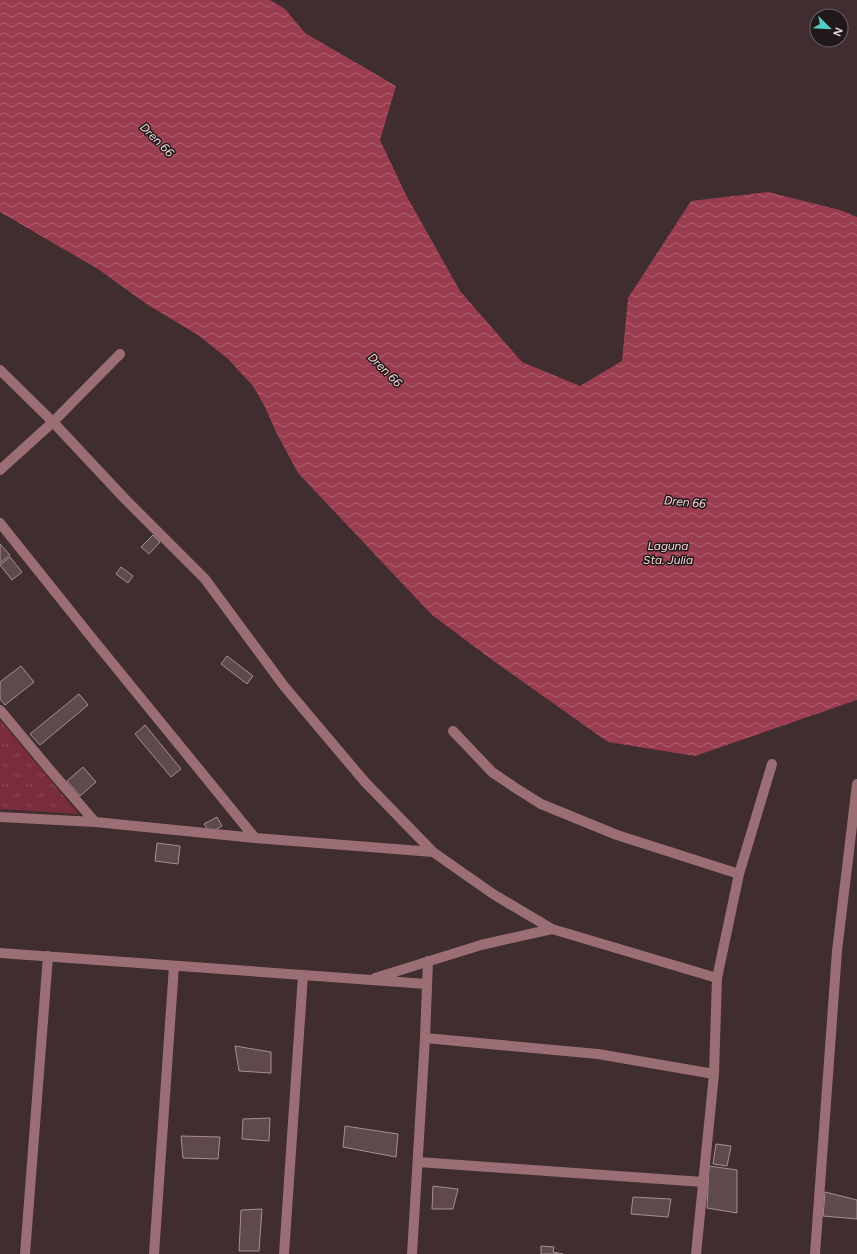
<svg xmlns="http://www.w3.org/2000/svg" width="857" height="1254" font-family="Figtree,sans-serif">
  <defs>
    <pattern id="park-tufts" width="24" height="20" patternUnits="userSpaceOnUse"><rect width="24" height="20" fill="#782c3c"/><path d="M3 7l-1-3M5 7V3M7 7l1-3M15 17l-1-3M17 17v-4M19 17l1-3" fill="none" stroke="#8b4a57"/></pattern>
    <pattern id="water-waves" width="16" height="10" patternUnits="userSpaceOnUse"><rect width="16" height="10" fill="#9a3d50"/><path d="M0 5q4-4 8 0t8 0" fill="none" stroke="#ac6170"/></pattern>
  </defs>
  <rect width="100%" height="100%" fill="#3f2d2f"/>
  <!-- park -->
  <path fill="url(#park-tufts)" d="M0,720L79,814L0,809Z"/>
  <!-- water -->
  <path fill="url(#water-waves)" d="M0,0H270L285,9L305,33L396,86L380,140L406,195L460,291L522,362L580,386L622,361L628,298L691,201L768,192L840,210L857,217V700L695,756L608,742L499,665L432,615L298,473L276,432L265,407L253,386L228,359L198,335L148,305L98,269L0,212Z"/>
  <!-- building -->
  <path fill="#5e4a4c" stroke="#a68f92" d="M153,535L160,542L149,554L141,547Z
    M0,544L10,555L0,563Z
    M10,557L22,572L12,580L0,565Z
    M121,567L133,576L128,583L116,574Z
    M227,656L253,676L247,684L221,664Z
    M21,666L34,682L5,705L0,699V682Z
    M79,694L88,705L40,745L30,734Z
    M145,725L181,769L171,777L135,734Z
    M83,767L96,782L80,796L67,781Z
    M217,817L222,826L210,833L204,824Z
    M157,843L180,846L178,864L155,861Z
    M235,1046L271,1052V1073L239,1071Z
    M270,1118L269,1141L242,1139L243,1119Z
    M345,1126L398,1134L396,1157L343,1147Z
    M181,1136L220,1137L218,1159L183,1158Z
    M716,1144L731,1146L727,1166L713,1164Z
    M709,1166L737,1170V1213L707,1208Z
    M433,1186L458,1189L453,1209H432Z
    M825,1192L857,1200V1219L823,1216Z
    M633,1197L671,1199L668,1217L631,1214Z
    M262,1209L259,1251H239L241,1210Z
    M541,1246L554,1247L553,1252L563,1254H541Z"/>
  <g fill="none" stroke-linecap="round" stroke-linejoin="round">
    <!-- minor -->
    <path stroke="#9a6e74" stroke-width="10" d="M0,370L53,422L125,499L205,579L284,686L365,782L433,852L493,894L552,929L717,978
      M0,470L53,422L120,354
      M0,523L96,643L255,838
      M0,710L50,770L95,822
      M453,731L492,772L514,787L541,804L617,835L739,874
      M0,817L95,822L255,838L433,852
      M0,953L427,984
      M375,978L481,945L552,929
      M425,1038L598,1054L714,1074
      M418,1162L703,1182
      M25,1254L48,956
      M154,1254L174,966
      M284,1254L303,975
      M412,1254L425,1038L428,961
      M696,1254L714,1074L717,978L739,874L772,764
      M815,1254L837,951L857,784"/>
  </g>
  <g text-anchor="middle" dominant-baseline="central" stroke-width="3" stroke-linejoin="round" paint-order="stroke">
    <!-- water labels -->
    <g font-size="12" font-style="italic" fill="#f4d8db" stroke="#201819">
      <text transform="translate(157 140) rotate(45)">Dren 66</text>
      <text transform="translate(385 370) rotate(45)">Dren 66</text>
      <text transform="translate(685 502) rotate(5)">Dren 66</text>
      <text x="668" y="546">Laguna<tspan x="668" dy="14">Sta. Julia</tspan></text>
    </g>
  </g>
  <!-- north arrow -->
  <g transform="translate(829 28) rotate(114)"><circle r="19" fill="#201819" stroke="#6c6263"/>
  <path d="M0-3L7 15L0 10L-7 15Z" fill="#54cdc8"/>
  <text y="-6" font-size="11" font-weight="bold" text-anchor="middle" fill="#ddd1d2">N</text>
  </g>
</svg>
